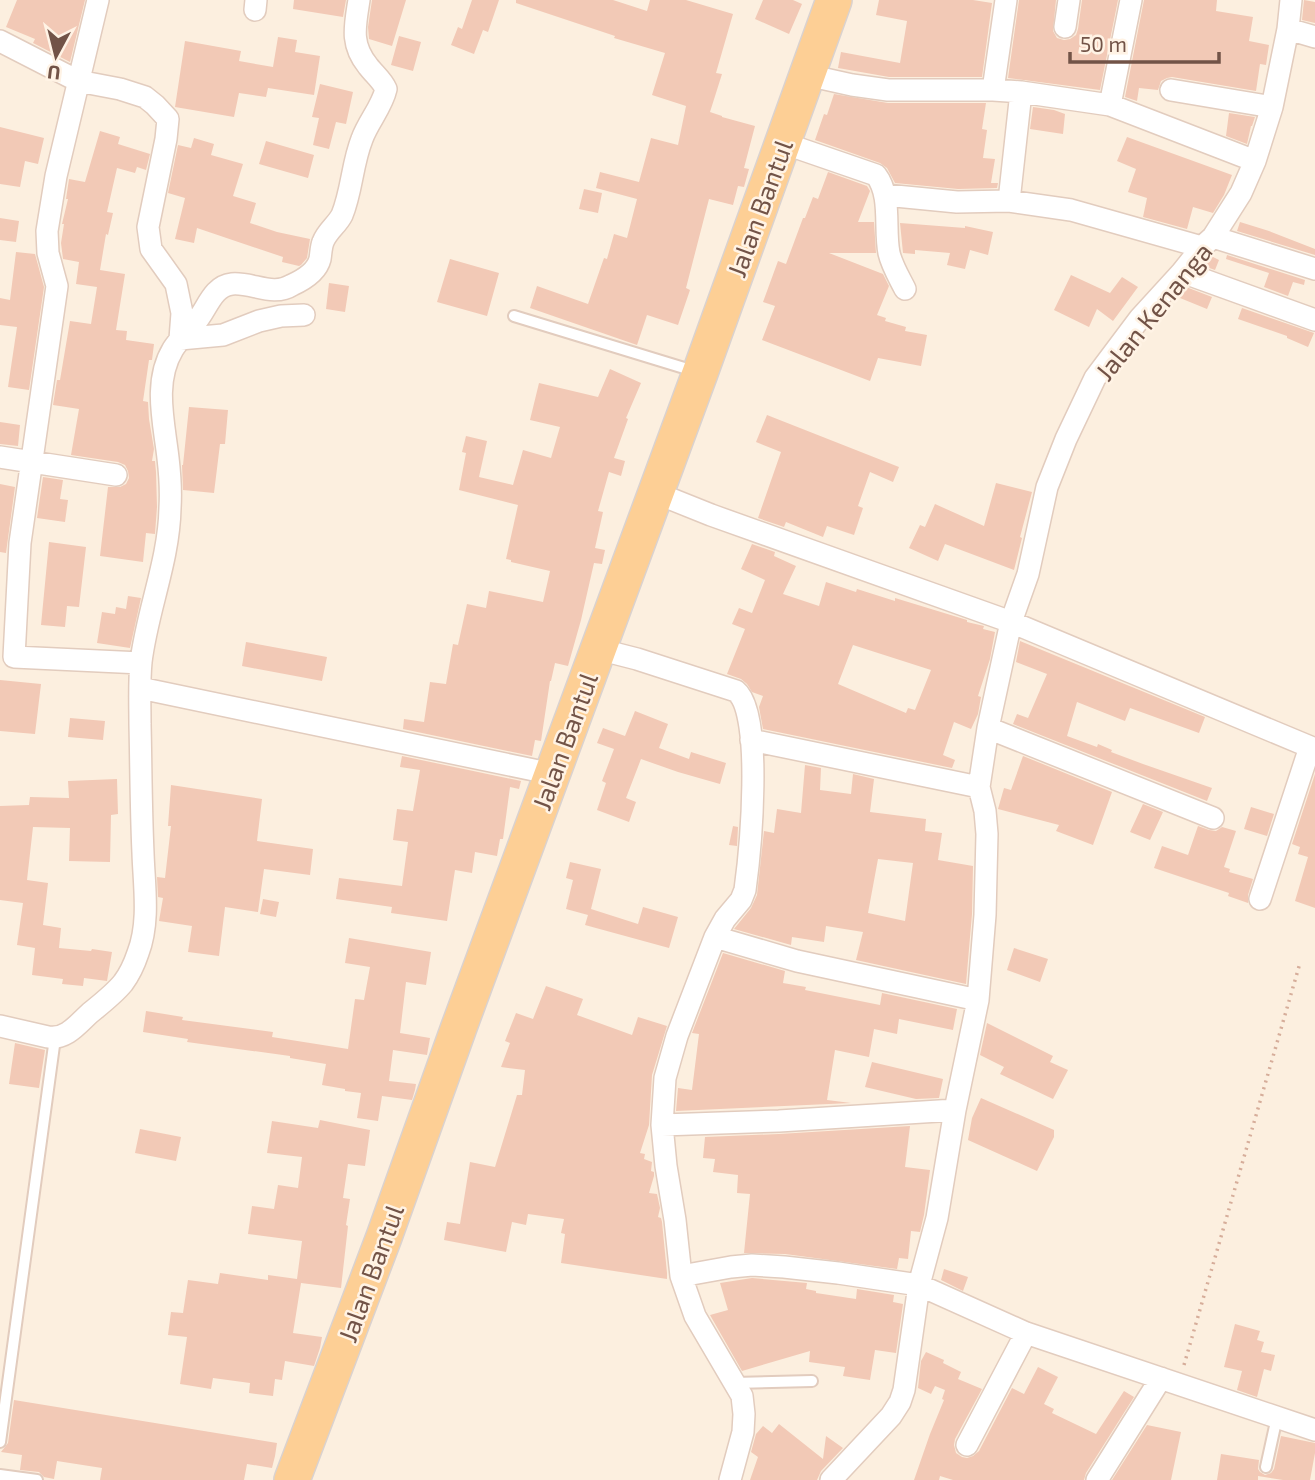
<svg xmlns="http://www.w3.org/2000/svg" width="1315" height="1480" font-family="'Exo 2',sans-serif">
  <rect width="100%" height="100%" fill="#fcefdf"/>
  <!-- building -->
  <path fill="#f2c9b6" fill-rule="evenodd" d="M17,0H85L70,62L33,43L35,39L6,27Z
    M294,0H346L343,17L293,9Z
    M372,0H406L392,46L369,39L368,27Z
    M472,0H499L488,32L483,30L474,54L451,45L458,27L462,29Z
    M516,0H613L647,11L650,0H686L733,14L716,73L722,74L710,112L722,116V117L755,126L744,168L749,169L744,187L738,186L733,205L709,199L686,288L690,290L678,325L647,315L637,345L530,308L537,286L588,304L604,258L607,259L614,234L627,238L637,199L596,188L600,172L639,182L651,138L678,145L686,106L652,95L665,53L614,38L615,36L516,3Z
    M763,0H793L802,4L789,34L755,19Z
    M879,0H973L992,3L982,77H889L838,68L841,52L900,63L907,21L876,15Z
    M1019,0H1056L1053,31L1057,38L1064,40L1070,39L1076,35L1078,29L1082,0H1118L1100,90L1008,78Z
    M1144,0H1217L1216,11L1253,17L1249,41L1269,45L1266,65L1260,64L1256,91L1172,77L1167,78L1161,81L1158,90L1139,88L1137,101L1125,97Z
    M1304,0L1315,2V23L1302,20Z
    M399,36L421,42L413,71L391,65Z
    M278,37L297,40L295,52L320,56L314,95L268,88L266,97L239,93L234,117L175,107L185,41L241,51L239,61L273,67Z
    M320,84L353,92L346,124L336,122L329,149L313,145L319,118L312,117Z
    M834,94L888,103H986L982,129L987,130L983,158L995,159L991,183H998L997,188L958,189L895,183L887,168L880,163L815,140L824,114L827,115Z
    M1033,107L1054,110L1065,114L1063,134L1030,129Z
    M1229,113L1255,117L1252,126H1251L1247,144L1226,136Z
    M0,127L44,138L38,164L25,161L20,187L0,184Z
    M100,131L120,137L118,144L150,154L146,170L137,167L135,173L117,168L107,212L113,213L108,235L106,234L100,270L125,274L116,330L127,331L126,340L154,344L152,360H149L143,401L148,402L149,419L154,449L152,461H155L156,472L157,507L155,534L146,533L143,562L100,556L108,487H120L126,484L129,478L128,471L125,465L118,462L71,455L79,409L53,405L57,380H60L70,321L91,324L97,287L76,284L79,262L63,259L61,243L64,224H62L68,199H66L69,179L85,182Z
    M1127,137L1232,175L1224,195L1213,213L1193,207L1187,229L1143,217L1147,198L1128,192L1136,169L1117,161Z
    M194,138L214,144L211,155L243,164L233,196L256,203L250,223L277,232L310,239L307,258L301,265L299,266L282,262L283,257L197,228L194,243L175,239L185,198L168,193L178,145L191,148Z
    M266,141L314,155L308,178L259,164Z
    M828,172L867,186L870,191L858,222H874L876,253H829L883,274L889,286L877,315L886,318L885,321L906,327L905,331L927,335L921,366L878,358L870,381L762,340L775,306L763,302L778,261L786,264L803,218H805L813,197L818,199Z
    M584,189L602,193L598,213L579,209Z
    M0,218L19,221L16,242L0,240Z
    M1240,222L1269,231L1315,249V255L1237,231Z
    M900,223L965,228V226L993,232L988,255L970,250L965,269L947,265L950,253L915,250V254L903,253Z
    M16,252L35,254L44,287L29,390L8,387L17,327L0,325V298L10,300Z
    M1227,255L1305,280L1304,285L1293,282L1288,296L1264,287L1269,273L1226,259Z
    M1211,256L1219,260L1215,270L1204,266Z
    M450,259L499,273L487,316L437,302Z
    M1071,275L1110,293L1122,277L1138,287L1113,321L1097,309L1089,327L1054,310Z
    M329,283L349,286L345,312L326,309Z
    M1186,287L1212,297L1207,309L1180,298Z
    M1242,308L1314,333L1308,347L1287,338V336L1238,319Z
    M610,369L641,383L626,418L628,419L614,458L625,461L621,476L609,472L598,511L603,512L595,548L605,550L602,564L594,563L581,620L568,666L555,663L551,681H550L541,741L535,740L532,756L403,729L404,719L424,722L430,682L446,684L453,644L458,645L467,604L486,608L489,591L543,602L550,571L511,562V560L506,559L518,505L459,490L466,453L462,452L466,436L487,441L479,477L513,485L523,450L551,458L560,427L530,420L539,383L598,397Z
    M189,407L228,410L225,444H220L214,493L183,490L182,465H183Z
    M767,415L899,467L893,482L870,472L858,506L863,508L854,535L827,526L823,537L786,522L784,527L758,518L781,452L756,442Z
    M0,422L20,425L18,446L0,444Z
    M43,477L63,480L60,499L68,500L65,522L37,518Z
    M996,483L1032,492L1020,537L1022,538L1014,570L945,544L938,561L909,548L920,525L925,527L935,504L984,526Z
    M0,484L15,487L6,553L0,552Z
    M49,542L86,547L79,607L67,606L65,627L41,625Z
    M752,544L775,552L774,556L796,566L783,594L819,606L826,582L856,592L857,589L895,601V598L954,616L967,620V622L984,626L983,629L995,632L990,659L978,696L981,697L978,714L971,729L954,722L943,755L955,760L952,768L763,729L759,707L763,696L752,692L747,684L741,679L727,674L745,629L732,624L739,608L752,613L765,580L741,569ZM853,645L931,670L915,710L908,708L906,713L838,684Z
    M128,596L141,598L130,648L97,643L102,612L115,614L116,607L126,609Z
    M1020,641L1205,717L1199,733L1130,708L1125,721L1077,702L1067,736L1097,747L1098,744L1112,750L1111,752L1143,764L1212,788L1207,801L1013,724L1017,714L1028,718L1047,674L1016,662Z
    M246,642L327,657L322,681L242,666Z
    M0,680L41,684L35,734L0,731Z
    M635,711L668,724L659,748L689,759L691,752L726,763L720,784L678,772L641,759L626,798L636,802L629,822L597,810L606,783L602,781L614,749L597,743L603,728L625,736Z
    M70,718L105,721L103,740L68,737Z
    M402,756L521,781L519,789L510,787L503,839H500L497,856L475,852L472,873L455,870L447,921L391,913L392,907L336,899L339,878L402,886L408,842L393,840L397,809L413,811L420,770L400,767Z
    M1023,756L1112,792L1093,845L1056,831L1059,825L998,809L1004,788L1011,790Z
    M805,765L821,768L820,790L851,794L853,774L874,779L870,812L926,819L925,831L942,833L938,860L973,866L972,914L966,984L856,960L863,932L826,926L824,942L792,937L791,945L734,929L751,908L757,895L764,831L774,833L777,809L801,813ZM878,859L913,863L905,921L868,913Z
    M1315,774V908L1295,901L1308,857L1298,854L1300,847L1292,844Z
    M117,779L118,814L111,815L110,862L69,861L70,828L33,827L27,880L48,883L43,925L61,928L59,948L91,951L92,949L112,952L107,981L84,978L83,986L62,984L63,979L32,975L35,948L17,945L23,903L0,900V806L29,805L30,797L69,798L68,781Z
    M171,785L262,799L257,841L313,849L310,875L264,869L258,912L225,907L219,956L188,952L192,926L159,921L163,898L158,897L157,877L165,878L171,826H168Z
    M1143,804L1163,812L1150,840L1130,832Z
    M1251,807L1274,814L1267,836L1244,829Z
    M733,826L738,827L737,846L729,845Z
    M1198,826L1209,830L1216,831L1222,827L1236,831L1224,867L1230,869L1229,872L1253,879L1248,895V903L1228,896L1229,893L1154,868L1162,846L1188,855Z
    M570,862L601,869L591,909L638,924L643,907L678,917L669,948L585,925L588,915L566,909L573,880L566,878Z
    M263,899L279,902L276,917L260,914Z
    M349,938L431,952L426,985L406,982L400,1033L430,1038L427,1055L393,1050L389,1081L416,1084L415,1090L412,1100L382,1096L378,1121L357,1118L361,1093L345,1091V1089L322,1085L326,1064L290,1058V1056L187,1042L188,1039L143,1032L146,1011L183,1017L182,1020L273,1032L272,1037L348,1049L355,999L364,1000L370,967L345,963Z
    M1014,948L1048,959L1040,982L1007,970Z
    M723,953L785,971L783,983L806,987L805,990L880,1005L882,993L957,1009L953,1030L899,1019L897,1034L874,1029L869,1057L835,1050L827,1100L851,1103L676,1111L678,1088L692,1090L699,1034L692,1033Z
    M546,986L583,999L577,1015L632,1035L638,1017L667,1026L652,1075L649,1125L640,1153L645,1154L644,1159L652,1162L651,1171L654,1172V1176L649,1193L657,1194L660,1208L658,1217L661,1218L662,1222L667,1273V1279L561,1263L565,1234L561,1233L564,1219L528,1214L526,1225L512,1222L506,1252L444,1240L447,1222L460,1224L470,1162L495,1167L517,1095H522L525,1070L501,1067L510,1043L505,1041L516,1013L533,1019Z
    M987,1023L1053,1056L1050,1062L1068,1070L1053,1099L1000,1074L1004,1067L980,1055Z
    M15,1043L45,1050L39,1088L9,1084Z
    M872,1062L943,1079L939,1098L916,1099L865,1087Z
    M981,1098L1054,1130V1137L1037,1171L968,1140L972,1118Z
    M320,1120L370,1130L365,1166L348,1164L343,1198L350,1199L346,1225L348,1226L341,1288L301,1283L293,1333L322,1337L320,1348L314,1366L285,1361L282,1380L275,1379L273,1396L249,1393L250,1383L213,1378L211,1389L180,1384L187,1337L168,1335L171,1312L183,1313L188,1280L218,1284L220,1273L268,1280V1275L297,1279L302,1241L248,1234L252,1206L274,1209L278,1185L298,1188L302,1157L267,1153L272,1121L318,1128Z
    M910,1126L905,1167L930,1170L924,1215L920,1232L911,1231L908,1259L899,1258L897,1269L785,1254L744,1253L750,1194L737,1193L738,1175L713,1172L715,1159L703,1158L705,1137L779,1134Z
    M140,1129L181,1137L176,1161L135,1153Z
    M944,1269L968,1277L963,1291L941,1280Z
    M752,1278L807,1283L806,1289L816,1291V1293L856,1299L857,1289L894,1295L893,1302L903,1304L896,1353L875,1350L870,1380L843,1376L845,1367L809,1362L810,1351L742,1371L710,1315L728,1310L720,1283Z
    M1235,1324L1260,1331L1257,1340L1264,1342L1261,1352L1275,1355L1271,1371L1264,1369L1257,1397L1237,1390L1242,1371L1224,1367Z
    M926,1352L944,1360L943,1363L961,1372L958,1379L982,1389L955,1439L954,1445L956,1453L962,1457L967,1458L973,1456L979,1451L1012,1388L1024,1394L1038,1367L1058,1377L1044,1404L1054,1409L1052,1413L1096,1434L1124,1391L1134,1397L1086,1473L1084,1480H953L940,1476L939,1480H914L930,1434L944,1400L942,1399L945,1390L935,1386L931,1394L918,1388L921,1361Z
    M14,1400L277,1443L275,1456L272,1468L247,1464L244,1480H100L102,1468L57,1461L54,1479L44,1477L39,1472L20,1470L22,1455L1,1452L8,1443Z
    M779,1424L823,1459L826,1436L843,1448L821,1471L817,1480H750L758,1457L751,1452L756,1434L763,1426L772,1433Z
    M1147,1425L1181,1432L1171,1480H1112Z
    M1281,1436L1315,1443V1453L1310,1480H1283L1258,1476V1480H1217L1221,1454L1259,1460L1258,1469L1260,1472L1265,1475L1271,1473L1274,1469Z"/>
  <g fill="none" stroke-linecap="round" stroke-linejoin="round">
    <!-- service casing -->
    <g stroke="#e2ccbe" stroke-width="14">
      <path id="service" d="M514,316L694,371
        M734,1383L812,1381
        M0,1442L55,1038
        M1266,1467L1277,1417
        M0,1475L37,1480"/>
    </g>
    <!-- minor casing -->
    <g stroke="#e2ccbe" stroke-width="24">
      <path id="minor" d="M98,0L56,176L47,231L48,253L57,286L20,543L14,657L141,663
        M255,10L256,0
        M1065,27L1069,0
        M1288,29L1315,37
        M0,41L78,81L120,89L145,97L155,105L168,119L166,139L148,227L151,249L176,284L182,313L180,339
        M807,75L852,85L888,90H993L1021,92L1110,105L1255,161
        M993,90L1006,0
        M1171,90L1272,107
        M1110,105L1131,0
        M783,143L876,175C892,196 884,228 889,253C892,266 899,277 905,289
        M885,195L957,202L1009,201L1071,210L1202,247
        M1009,201L1021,92
        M1213,237L1315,269
        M1182,272L1315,320
        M180,339L223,335L259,321L281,316L304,315
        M0,457L116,475
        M656,493L711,515L1011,622L1315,749
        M598,649L637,659L736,691C764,713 750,854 745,890L741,900L725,919L715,937L677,1036L665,1078L662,1125L666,1166L675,1220L681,1276L695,1316L742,1396L744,1414L743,1432L730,1480
        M140,688L553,774
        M988,728L1213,818
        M751,740L979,787
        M1260,899L1310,747
        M715,937L797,961L978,1000
        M0,1026L48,1037C66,1040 78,1024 90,1013C101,1004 114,994 123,983C129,975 135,962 138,953C150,922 144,885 143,853C141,810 141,767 140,724C140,704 139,683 141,662C147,611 169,561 170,508C171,492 170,475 168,458C164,422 153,382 173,349C179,339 188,332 195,323C207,310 212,286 232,284C252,282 273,297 292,285C303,280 317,271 320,259C321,253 321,247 323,242C327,231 337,225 342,215C352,191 352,164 362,139C368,122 382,107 386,89C382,80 374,74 368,66C350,44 355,26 359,0
        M662,1125L779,1121L955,1110
        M681,1276L731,1267L752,1265L784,1267L838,1273L919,1285L1026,1333L1315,1430
        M967,1445L1026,1333
        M831,1480L891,1416L900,1402L904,1390L919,1285L937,1218L955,1110L978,1000L985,915L987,834L985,811L979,787L988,728L1011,622L1028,574L1047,487L1066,439L1095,378L1140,318L1182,272L1202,247L1213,237L1241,193L1255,161L1272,107L1288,29L1291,0
        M1097,1480L1161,1378"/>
    </g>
    <!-- primary casing -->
    <g stroke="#dad2cf" stroke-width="38">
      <path id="primary" d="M292,1480L384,1237L459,1027L700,373L834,0"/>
    </g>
    <!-- path -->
    <path stroke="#d6ad9a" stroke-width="3.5" stroke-dasharray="2 5" stroke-linecap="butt" d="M1184,1365L1300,963"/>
    <!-- service -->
    <use href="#service" stroke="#fff" stroke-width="10"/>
    <!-- minor -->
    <use href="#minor" stroke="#fff" stroke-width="21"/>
    <!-- primary -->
    <use href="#primary" stroke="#fdcf95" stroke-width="35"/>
  </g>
  <g text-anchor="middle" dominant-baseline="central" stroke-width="5" stroke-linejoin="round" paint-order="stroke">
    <!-- street labels -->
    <g font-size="26" fill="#725347" stroke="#fff3e5">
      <text transform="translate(759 208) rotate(-70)">Jalan Bantul</text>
      <text transform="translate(1153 311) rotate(-51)">Jalan Kenanga</text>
      <text transform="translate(564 741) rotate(-70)">Jalan Bantul</text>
      <text transform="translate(370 1273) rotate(-70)">Jalan Bantul</text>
    </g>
  </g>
  <!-- north arrow -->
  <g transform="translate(56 56) rotate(187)" stroke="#fff3e5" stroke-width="5" paint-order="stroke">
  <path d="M0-5L12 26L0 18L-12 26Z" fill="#725347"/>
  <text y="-10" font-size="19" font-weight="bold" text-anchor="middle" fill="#725347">U</text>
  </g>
  <!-- scale -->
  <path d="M1070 52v10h149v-10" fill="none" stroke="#725347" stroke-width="3.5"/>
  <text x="1080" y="52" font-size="21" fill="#725347" stroke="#fff3e5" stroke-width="5" paint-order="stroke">50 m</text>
</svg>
